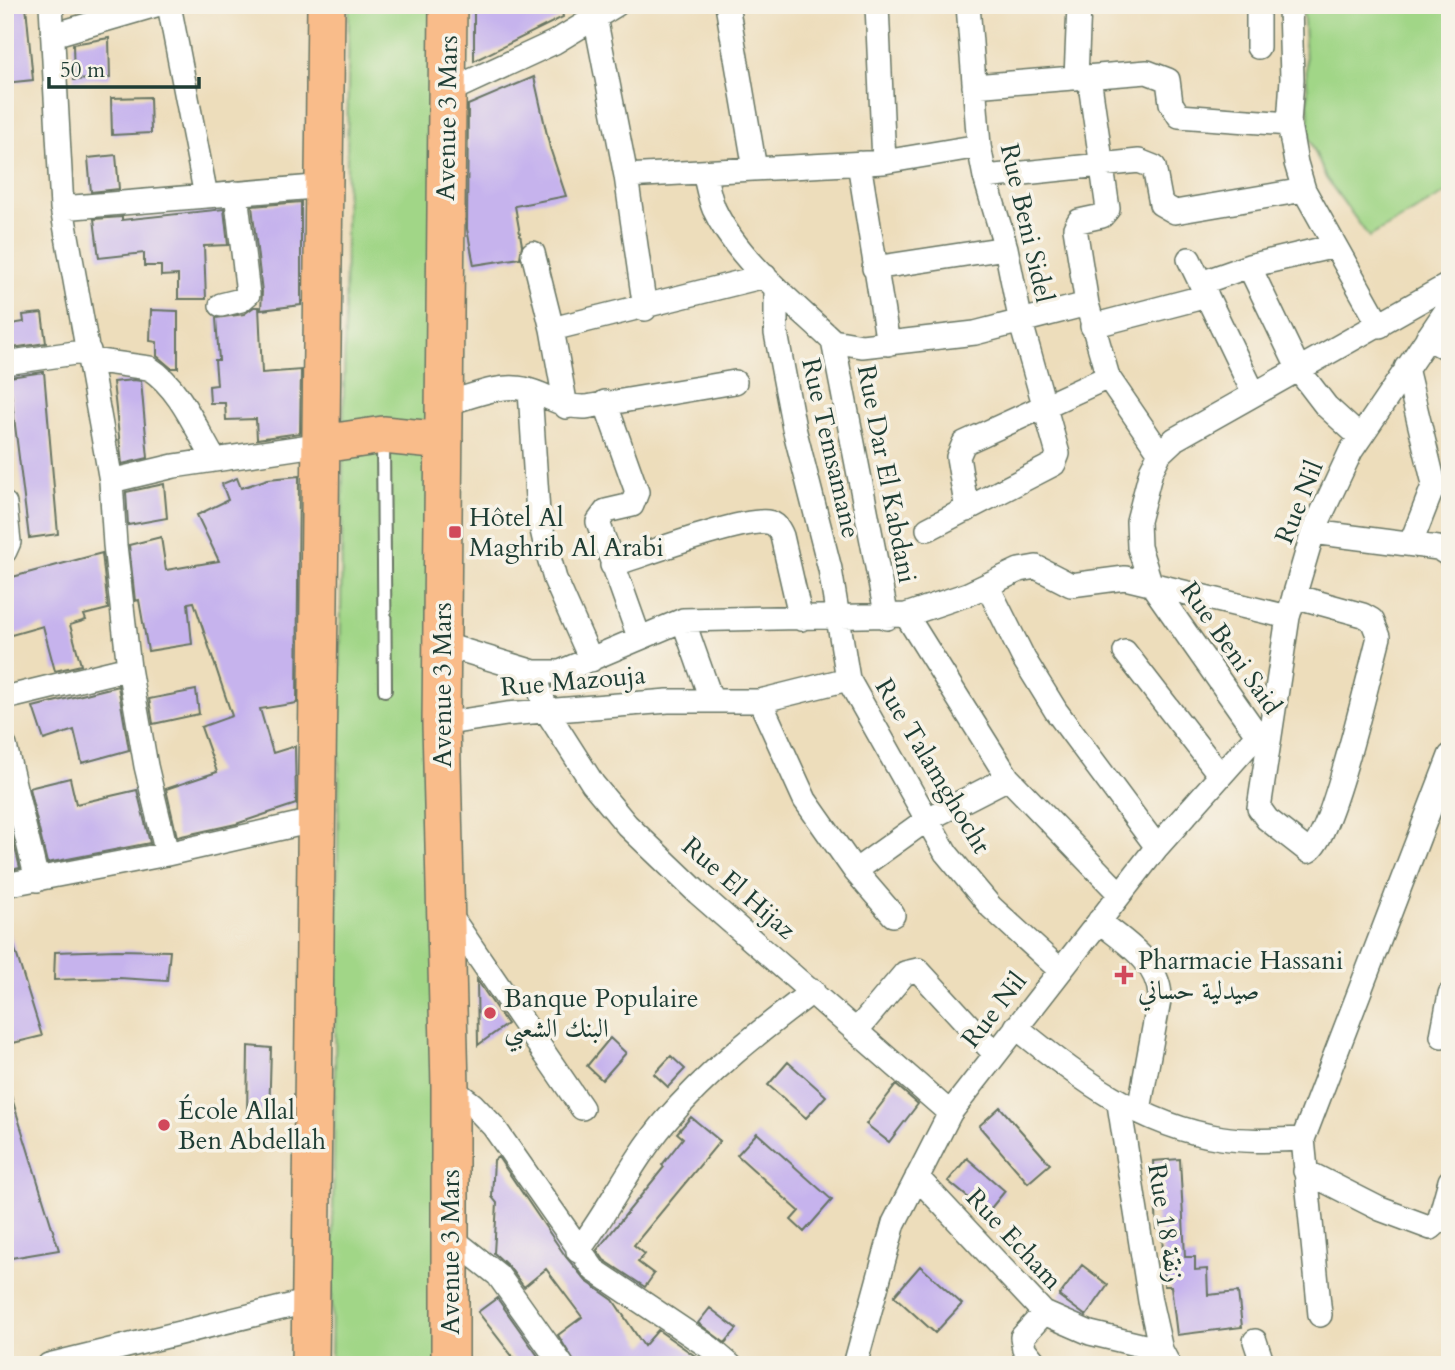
<svg xmlns="http://www.w3.org/2000/svg" width="1455" height="1370" font-family="Cardo,Amiri,serif">
  <rect width="100%" height="100%" fill="#f7f3e8"/>
  <filter id="ink" filterUnits="userSpaceOnUse"><feTurbulence type="fractalNoise" baseFrequency=".0143" numOctaves="2"/><feDisplacementMap in="SourceGraphic" scale="14" xChannelSelector="R" yChannelSelector="G"/><feConvolveMatrix kernelMatrix="1 2 1 2 8 2 1 2 1" color-interpolation-filters="sRGB"/></filter>
  <filter id="wash" filterUnits="userSpaceOnUse"><feTurbulence type="fractalNoise" baseFrequency=".00686" numOctaves="4" result="noise"/><feDisplacementMap in="SourceGraphic" scale="28" xChannelSelector="R" yChannelSelector="G"/><feGaussianBlur stdDeviation="1.57" result="paint"/><feColorMatrix in="noise" values="0 0 0 0 0 0 0 0 0 0 0 0 0 0 0 0 0 1.4 0 .05"/><feComposite in="paint" operator="in"/></filter>
  <g filter="url(#wash)">
    <rect width="100%" height="100%" fill="#edddbb"/>
    <!-- green -->
    <path fill="#a1d687" stroke="#608a5e" stroke-width="2" d="M349,5H438L442,1365H331Z
      M1303,5H1450V191L1369,237L1326,178L1310,140Z"/>
    <g id="blocks">
      <!-- building -->
      <path fill="#c6b3ed" d="M474,5H561L563,17L474,61Z
        M26,6L33,80L5,83V8Z
        M109,38L110,78L74,80L73,44Z
        M534,77L550,148L566,196L515,206L522,245L520,258L474,265L467,229L468,105Z
        M150,97L151,133L112,135L111,98Z
        M116,155L119,189L91,192L88,158Z
        M301,202V305L261,310L262,292L252,206Z
        M224,209L228,245L204,246L206,299H178V275L161,276V266H144V253L99,258L94,219L122,217V220Z
        M254,307H259L262,373L301,370L300,433L257,439L256,419L226,420L225,403H210L209,386L217,385L215,360H219L216,318L244,314Z
        M151,310L178,311V368H171L157,356V342L150,341Z
        M42,313L46,343L5,349V325L24,322L23,315Z
        M44,372L58,534L29,538L9,377Z
        M134,380L141,381L148,458L122,464L113,382Z
        M299,476L297,703L260,709L273,753L295,746L296,804L236,824L177,837L166,789L217,772L201,727L232,716L194,602L188,603L192,644L148,651L139,600L135,601L129,545L161,537L166,570L219,561L197,515L228,500L222,484L237,478L241,488L268,479Z
        M164,484L167,518L128,525L126,492Z
        M102,553L108,609L84,615L86,620L70,625L81,665L55,671L43,626L8,636L5,579Z
        M118,686L129,750L82,763L74,730L44,740L33,707Z
        M196,690L199,714L153,724L149,699Z
        M70,778L76,804L137,790L150,843L47,863L29,788Z
        M5,807L20,868L5,871Z
        M5,930H9L42,1036L5,1045V1015H9L5,999Z
        M117,950L170,951L167,981L119,978L54,980L55,952Z
        M477,980L507,1024L478,1045Z
        M610,1038L626,1053L602,1080L587,1066Z
        M248,1046L271,1048L269,1120L247,1117Z
        M671,1056L685,1069L668,1087L654,1074Z
        M788,1062L826,1096L806,1118L768,1085Z
        M896,1085L918,1104L889,1142L866,1124Z
        M5,1089H9L59,1250L5,1259Z
        M1000,1107L1050,1164L1028,1183L979,1126Z
        M691,1117L720,1141L634,1245L645,1254L638,1262L654,1274L645,1287L604,1260L597,1250L664,1167L662,1165L683,1138L677,1133Z
        M757,1133L832,1200L804,1232L791,1220L799,1211L737,1155Z
        M498,1157L566,1257L586,1281L613,1300L644,1346L658,1330L708,1365H576L558,1335L582,1317L546,1269L524,1287L509,1267L494,1253L497,1203L492,1197L494,1160Z
        M967,1158L1005,1191L987,1213L948,1181Z
        M1180,1159L1185,1257H1195V1270L1207,1269L1208,1295L1238,1292L1242,1327L1177,1335L1171,1286H1164L1162,1229H1157L1153,1161Z
        M1082,1265L1108,1285L1086,1316L1059,1296Z
        M920,1266L962,1304L935,1333L894,1296Z
        M497,1298L538,1356L527,1365H519L478,1312Z
        M710,1308L737,1329L725,1343L698,1323Z"/>
    </g>
  </g>
  <g filter="url(#ink)">
    <use href="#blocks" fill-opacity="0" stroke="#677563" stroke-width="2"/>
    <g fill="none" stroke-linecap="round" stroke-linejoin="round">
      <!-- service casing -->
      <g stroke="#677563" stroke-width="16">
        <path id="service" d="M383,439L385,690"/>
      </g>
      <!-- minor casing -->
      <g stroke="#677563" stroke-width="26">
        <path id="minor" d="M51,5L62,208L111,481L115,545L129,668L146,766L167,854
          M169,5L206,196
          M727,5L755,169
          M877,5L884,162
          M1290,5L1292,79L1289,124L1296,163L1304,190L1380,326
          M595,17L626,176L645,309
          M53,35L156,5
          M1258,47V5
          M1089,77L1108,209L1102,216L1079,221L1075,228L1087,304L1108,377L1160,453
          M1076,78L1079,5
          M974,86L1147,72L1168,80L1171,103L1179,116L1289,124
          M447,92L555,42L616,5
          M859,163L888,344
          M704,172C707,184 709,197 714,209C737,259 794,304 833,341L862,346L975,333L1087,304
          M626,176L884,162L979,146
          M985,177L1139,161L1154,167L1161,204L1175,212L1304,190
          M62,208L326,186
          M533,253L552,329L566,407
          M1189,259L1253,392
          M1249,266L1300,372L1326,406L1360,437
          M874,268L1006,248
          M1201,283L1249,266L1335,246
          M776,289V333L794,428L830,569L848,679L946,853L991,907L1060,970
          M221,305L241,300L248,294L236,193
          M1092,326L1207,296
          M552,329L765,276
          M1427,338L1450,350
          M833,341L887,618
          M91,360L149,368C180,388 196,429 214,459
          M5,363L89,351
          M1406,368L1434,484L1411,543
          M530,391L538,513L545,543L555,579L591,660
          M605,402L637,492L632,505L606,511L598,522L639,637
          M444,404C468,398 500,383 524,389C547,394 561,408 586,407L735,382
          M111,481L174,466L322,444
          M5,504L9,542L5,551
          M967,510L958,457L964,443L1108,377
          M928,529L1054,464L1058,454L1021,323L1006,248L985,177L979,146L968,5
          M1313,532L1438,548L1450,556
          M612,565C644,555 739,519 767,522C776,523 779,529 782,536L801,619
          M987,585L1024,659L1056,711L1157,847
          M1294,596L1363,615L1372,620L1379,637C1370,670 1332,840 1308,851L1267,819L1259,808L1288,617L1313,532L1351,451L1450,305
          M906,615L1008,778L1120,894
          M683,620L711,699
          M442,644L534,672H560L683,620L906,615L968,594L1019,570L1036,567L1071,585L1125,578L1288,617
          M1125,652L1220,775
          M534,672L547,712L593,784L627,825L698,893L950,1113
          M5,698L129,668
          M760,701L805,800L855,871L893,915
          M441,724L507,714L668,701H760L848,679
          M5,746L37,880
          M1266,747L1150,582L1139,547L1138,521L1151,471L1160,453L1175,439L1450,284
          M855,871L926,820L1008,778
          M5,885L167,854L317,820
          M447,911L582,1108
          M1099,921C1124,942 1157,960 1160,995L1139,1110
          M1016,1027C1077,1077 1141,1126 1222,1138C1249,1142 1276,1140 1303,1139
          M857,1030L905,973L918,970L995,1054
          M1442,1036L1450,994
          M450,1087L472,1104L493,1126L594,1270L709,1347L730,1365
          M1119,1104L1150,1301L1161,1350L1169,1365
          M1305,1171L1380,1209L1431,1228L1439,1221L1450,1181
          M917,1177L1044,1313L1090,1333L1161,1350
          M450,1237L498,1275L562,1365
          M578,1251C609,1210 632,1161 665,1122C708,1071 760,1031 813,991
          M1320,1315L1303,1139L1450,756
          M1255,1341L1263,1365
          M49,1365L310,1301
          M855,1365L894,1223L950,1113L1157,847L1257,735
          M1037,1365L1024,1349L1022,1337L1044,1313"/>
      </g>
      <!-- primary casing -->
      <g stroke="#677563" stroke-width="40">
        <path id="primary" d="M448,5L441,724L450,1087V1365
          M322,444L383,435L444,441
          M310,1365L326,5"/>
      </g>
      <!-- service -->
      <use href="#service" stroke="#fff" stroke-width="12"/>
      <!-- minor -->
      <use href="#minor" stroke="#fff" stroke-width="23"/>
      <!-- primary -->
      <use href="#primary" stroke="#f9bc8a" stroke-width="37"/>
    </g>
  </g>
  <!-- markers -->
  <g fill="#d1495b" stroke="#f7f3e8" stroke-width="2.5">
    <rect x="448" y="525" width="14" height="14" rx="3.5"/>
    <path d="M1120.5 964.5h7v7h7v7h-7v7h-7v-7h-7v-7h7z"/>
    <circle cx="490" cy="1013" r="7"/>
    <circle cx="164" cy="1125" r="7"/>
  </g>
  <g text-anchor="middle" dominant-baseline="central" stroke-width="7" stroke-linejoin="round" paint-order="stroke">
    <!-- street labels -->
    <g font-size="26" fill="#1f3d34" stroke="#f7f3e8">
      <text transform="translate(447 118) rotate(-89)">Avenue 3 Mars</text>
      <text transform="translate(1027 223) rotate(77)">Rue Beni Sidel</text>
      <text transform="translate(831 448) rotate(77)">Rue Temsamane</text>
      <text transform="translate(887 474) rotate(79)">Rue Dar El Kabdani</text>
      <text transform="translate(1299 502) rotate(-68)">Rue Nil</text>
      <text transform="translate(1231 648) rotate(55)">Rue Beni Said</text>
      <text transform="translate(573 681) rotate(-5)">Rue Mazouja</text>
      <text transform="translate(442 685) rotate(-90)">Avenue 3 Mars</text>
      <text transform="translate(933 766) rotate(59)">Rue Talamghocht</text>
      <text transform="translate(739 888) rotate(41)">Rue El Hijaz</text>
      <text transform="translate(994 1010) rotate(-52)">Rue Nil</text>
      <text transform="translate(1166 1223) rotate(81)">Rue 18 زنقة</text>
      <text transform="translate(1014 1239) rotate(47)">Rue Echam</text>
      <text transform="translate(450 1252) rotate(-90)">Avenue 3 Mars</text>
    </g>
    <!-- poi labels -->
    <g font-size="26" fill="#1f3d34" stroke="#f7f3e8" text-anchor="start">
      <text x="469" y="517">Hôtel Al<tspan x="469" dy="30">Maghrib Al Arabi</tspan></text>
      <text x="1138" y="960">Pharmacie Hassani<tspan x="1138" dy="30">صيدلية حساني</tspan></text>
      <text x="504" y="998">Banque Populaire<tspan x="504" dy="30">البنك الشعبي</tspan></text>
      <text x="178" y="1110">École Allal<tspan x="178" dy="30">Ben Abdellah</tspan></text>
    </g>
  </g>
  <!-- margin -->
  <rect width="1455" height="1370" fill="none" stroke="#f7f3e8" stroke-width="28"/>
  <!-- scale -->
  <path d="M49 77v10h150v-10" fill="none" stroke="#1f3d34" stroke-width="3.5"/>
  <text x="60" y="77" font-size="21" fill="#1f3d34" stroke="#f7f3e8" stroke-width="5" paint-order="stroke">50 m</text>
</svg>
